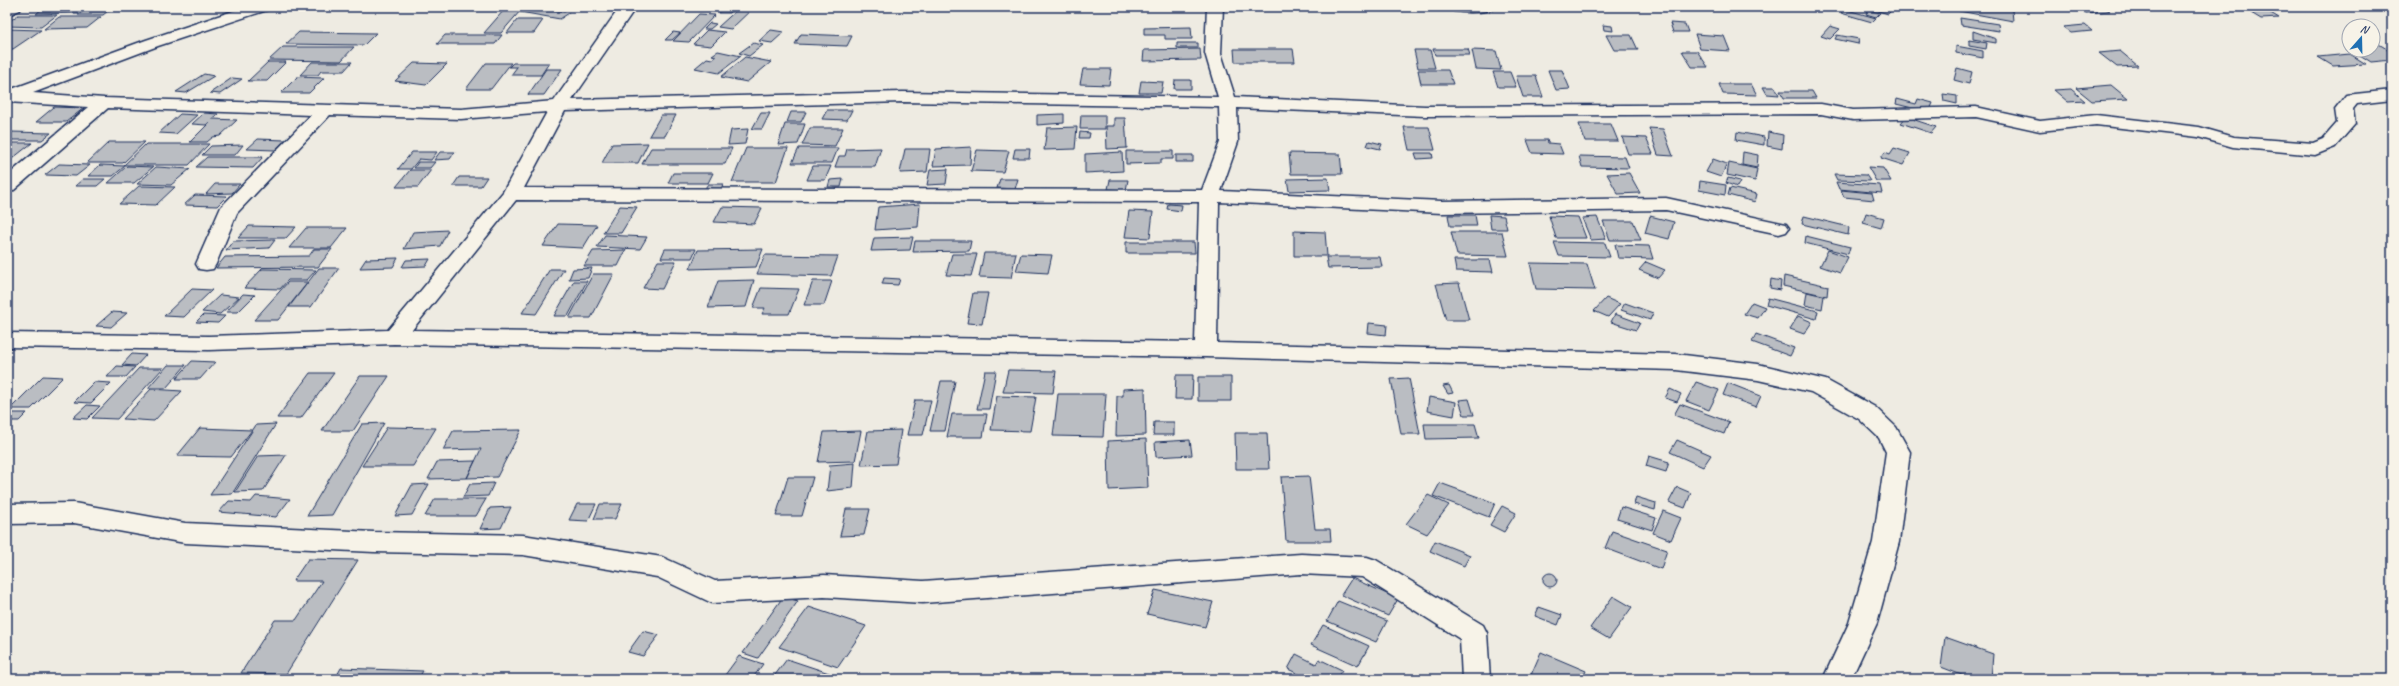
<svg xmlns="http://www.w3.org/2000/svg" width="2399" height="686" font-family="Caveat,sans-serif">
  <rect width="100%" height="100%" fill="#eeebe2"/>
  <filter id="ink" filterUnits="userSpaceOnUse"><feTurbulence type="fractalNoise" baseFrequency=".025" numOctaves="2"/><feDisplacementMap in="SourceGraphic" scale="8" xChannelSelector="R" yChannelSelector="G"/><feConvolveMatrix kernelMatrix="1 2 1 2 8 2 1 2 1" color-interpolation-filters="sRGB"/></filter>
  <g filter="url(#ink)">
    <!-- building -->
    <path fill="#babdc2" stroke="#1b2f5e" d="M44,7H87L79,13L36,14Z
      M89,7H113L103,15H78Z
      M528,7H554L550,9L569,13L560,19L520,12Z
      M696,7H718L716,10H694Z
      M723,7H733L729,13H719Z
      M740,7H754L731,29L718,27Z
      M1866,7H1892L1894,8L1888,14Z
      M1959,7H1994L2012,10L2013,21L1959,11Z
      M2077,7H2104L2110,11L2086,13Z
      M2244,7H2278L2247,9Z
      M1844,9L1876,18L1872,22L1841,13Z
      M504,10H521L501,33H484Z
      M1868,10L1880,13L1876,17L1866,14Z
      M2269,12L2279,18L2261,19L2251,13Z
      M699,14L715,15L689,42L673,41Z
      M18,15H57L41,27L7,26V23Z
      M59,17H101L87,28L44,29Z
      M1960,18L1998,24L1999,31L1961,25Z
      M517,20H543L534,33H507Z
      M710,23L716,24L710,29H704Z
      M1670,23L1685,24L1688,32H1673Z
      M1603,25L1612,26L1613,31L1604,30Z
      M2085,25L2092,31L2071,33L2063,27Z
      M1830,26L1840,29L1830,39L1821,36Z
      M1191,27L1192,39H1165V35H1144V28Z
      M7,29L41,30L13,49H7Z
      M707,30L725,32L711,46L693,44Z
      M771,30L784,32L772,43L759,41Z
      M1973,31L1996,39V43L1973,39Z
      M299,32L376,33L364,45L286,44Z
      M673,32L680,33L672,40H665Z
      M801,34L852,36L847,46L795,44Z
      M1695,34L1724,36L1730,51L1700,49Z
      M445,35H502L495,44H437Z
      M1606,35H1631L1638,50H1614Z
      M1837,35L1859,39L1858,44L1835,39Z
      M1969,40L1987,43L1986,49L1969,46Z
      M753,43L763,45L749,56L739,53Z
      M1177,43H1198V48H1177Z
      M2377,43L2392,52V60L2371,62L2352,50H2373V44Z
      M1956,46L1983,51V58L1956,53Z
      M283,47H354L341,61L269,60Z
      M1200,49L1201,60L1143,61L1144,50Z
      M1234,49H1293L1295,62H1235Z
      M1433,49H1468L1470,55H1435Z
      M1414,50H1430L1435,68H1418Z
      M1472,50L1496,51L1501,70L1476,69Z
      M718,51L741,56L719,73L695,68L707,58L712,59L716,56L712,55Z
      M1682,51H1697L1708,67H1692Z
      M2120,51L2138,66L2117,67L2099,53Z
      M2350,54L2366,64L2333,66L2318,57Z
      M745,57L771,62L747,82L721,77Z
      M268,62H286L267,81H248Z
      M312,62H352L344,71H321L318,75H300Z
      M414,63L447,64L426,85L395,81Z
      M486,63H511L491,89H466Z
      M513,63H549L541,75H511L517,67H509Z
      M1957,68L1972,72L1969,84L1954,80Z
      M546,69H562L544,95H528Z
      M1083,69H1111L1109,85L1080,84Z
      M1418,70H1448L1453,84H1421Z
      M1548,70H1562L1570,89L1556,90Z
      M1493,72H1510L1516,87H1498Z
      M204,74L214,76L186,93L176,92Z
      M1516,76H1536L1543,97H1523Z
      M297,77L324,78L309,93H281Z
      M232,78L242,79L220,94L210,93Z
      M1175,80H1191V89H1174Z
      M1141,81L1163,82L1161,93H1139Z
      M1719,84H1751L1757,95L1723,94Z
      M2111,85L2128,99L2092,101L2076,88Z
      M1763,87H1775L1779,95L1767,94Z
      M2071,89L2085,101L2068,102L2054,90Z
      M1780,91H1812L1816,98H1784Z
      M1943,94L1957,96V104L1944,101Z
      M1897,99L1916,104L1918,99L1933,103L1929,112L1896,104Z
      M54,107L84,108L66,122H36Z
      M827,110H852L847,120L822,119Z
      M791,112H806L801,122H787Z
      M204,113L218,114L206,125L192,124Z
      M761,113H770L762,129H752Z
      M180,114L197,115L176,134L159,133Z
      M1064,114V123L1037,125V115Z
      M661,115H676L665,136H649Z
      M1081,115H1105V129H1080Z
      M1906,117L1936,127L1931,133L1901,123Z
      M1114,118H1125L1127,148L1107,149L1106,126H1114Z
      M213,119L237,120L220,136L213,137L207,142H190Z
      M785,124H805L798,144L778,145Z
      M1579,124H1611L1618,141H1585Z
      M1077,127L1075,149L1044,150L1047,128Z
      M1404,127H1429L1435,150H1409Z
      M810,128H843L835,146L802,145Z
      M1649,128L1663,129L1673,156L1658,155Z
      M748,129L745,144L728,145L731,130Z
      M11,132L51,133L42,140H7V135Z
      M1080,132L1090,133L1089,138H1079Z
      M1737,132L1764,137V145L1736,140Z
      M1768,132L1783,135L1782,149L1767,146Z
      M1622,137L1646,138L1653,154H1628Z
      M258,139L285,140L275,150L247,149Z
      M1527,140H1547L1548,143L1559,144L1563,154L1532,153Z
      M1369,141L1382,144L1380,149L1367,146Z
      M109,142H145L123,163H87Z
      M7,143H32L8,162Z
      M648,143L638,163H602L612,144Z
      M146,144H209L189,165H124Z
      M243,145L235,155H202L211,146Z
      M971,147L970,165L933,166L936,149Z
      M651,148H732L725,164H642Z
      M746,148H788L776,182H732Z
      M799,148H838L832,163H792Z
      M881,148L875,167H835L839,156H845L847,149Z
      M1894,148L1910,153L1903,165L1881,158L1885,152L1890,154Z
      M905,149H930L927,172L900,173Z
      M1015,149H1030L1029,158H1013Z
      M977,150L1009,151L1003,172L971,171Z
      M1126,151H1173V159H1161V163L1126,164Z
      M412,152H437L431,160L419,159L411,169H398Z
      M440,152H455L450,159L434,160Z
      M1122,152L1123,171L1085,173V154Z
      M1743,152L1758,155L1757,168L1742,165Z
      M1289,153L1340,154L1342,174H1291Z
      M1415,153H1432L1433,158L1417,159Z
      M1176,155H1193V162H1176Z
      M1579,156L1625,157L1629,168L1582,167Z
      M207,157H263L253,168L196,167Z
      M1713,159L1727,164L1721,177L1706,172Z
      M418,162H435L430,168H414Z
      M1729,163L1757,169L1755,181L1727,175Z
      M59,164L90,165L76,176L45,175Z
      M100,165L125,166L113,176H88Z
      M127,166L153,167L134,183H108Z
      M813,166H831L825,180H807Z
      M156,167L190,169L171,185L137,184Z
      M1868,167L1883,168L1891,181H1876Z
      M948,169L946,184L927,185L930,170Z
      M410,170H431L418,187H396Z
      M673,173H713L708,183H668Z
      M1629,173L1640,193L1618,194L1607,174Z
      M1834,174L1866,175L1870,181L1837,180Z
      M459,177H487L481,186H453Z
      M1328,178L1330,190L1289,191L1287,179Z
      M1728,178L1740,181L1737,187L1726,183Z
      M83,179H105L97,186H75Z
      M843,179L841,187H828L830,180Z
      M1000,179H1018L1015,189L997,188Z
      M1110,180H1128L1126,190L1108,189Z
      M1700,181L1726,185L1725,195L1699,190Z
      M1836,182L1880,185L1882,193L1839,189Z
      M215,184H240L232,193L206,194Z
      M708,184H723L721,189L705,188Z
      M139,186L175,187L156,205L119,204Z
      M1730,188L1757,194L1755,202L1728,195Z
      M1841,190L1872,193L1874,200L1844,197Z
      M195,195L227,196L217,206L184,205Z
      M920,204L918,227L875,230L878,207Z
      M1168,204L1182,205L1181,211L1167,209Z
      M620,206L637,207L621,233H603Z
      M722,207L762,208L754,224L714,222Z
      M1129,211L1153,212L1150,238L1125,237Z
      M1866,213L1884,218L1881,228L1863,223Z
      M1448,215H1475L1477,226H1450Z
      M1489,215L1504,216L1507,229H1491Z
      M1549,216L1578,217L1586,238H1556Z
      M1650,216L1674,222L1669,239L1645,233Z
      M1804,216L1849,227L1848,235L1802,224Z
      M1597,217L1606,239L1591,240L1582,218Z
      M1603,221H1633L1641,240H1610Z
      M558,224L597,225L583,248L543,246Z
      M249,226L296,227L286,238H238Z
      M306,228H347L331,248H289Z
      M448,230L440,246L404,249L413,232Z
      M1294,231L1325,232L1327,256H1294Z
      M1451,232H1502L1508,256L1457,255Z
      M605,235L647,237L640,249L597,247Z
      M1806,236L1850,247L1848,254L1805,243Z
      M913,237L910,250L871,251L874,238Z
      M275,240L269,248L226,250L233,241Z
      M915,241H971L969,251L913,252Z
      M1126,242H1194L1195,253H1126Z
      M1554,242L1605,243L1610,257L1559,256Z
      M1615,245L1649,246L1653,259L1618,258Z
      M314,249H332L318,267L216,268L225,257L309,256Z
      M665,249H696L692,258H661Z
      M763,249L756,267L690,269L698,250Z
      M626,250L618,266H584L593,251Z
      M1828,250L1848,257L1840,273L1820,266Z
      M984,253H1016L1011,278L979,277Z
      M952,254H977L971,276L946,275Z
      M1021,254L1052,255L1048,273L1016,271Z
      M765,255L838,256L831,276L757,274Z
      M1326,257H1380L1382,267L1328,268Z
      M398,258L393,267L360,268L366,259Z
      M430,259L426,266L402,267L406,260Z
      M1454,260H1490L1493,272L1456,271Z
      M658,261H676L662,289L643,288Z
      M1646,262L1665,270L1658,278L1639,270Z
      M1530,263L1587,264L1595,290L1536,289Z
      M319,268H339L311,307H289Z
      M592,268L588,278L569,279L573,269Z
      M262,269L316,270L307,280H288L280,289L244,288Z
      M550,269H564L536,314L522,313Z
      M593,274H614L591,318H569Z
      M1784,276L1828,286L1827,296L1783,286Z
      M884,278L900,279L898,285L882,284Z
      M1771,279L1781,281L1780,290L1770,288Z
      M754,280L746,307L708,308L718,281Z
      M574,281H587L568,316H554Z
      M813,281H832L824,305H804Z
      M288,282H308L278,320H254Z
      M1459,283L1469,320H1446L1436,284Z
      M761,288L799,289L789,314H762L765,308H753Z
      M192,289L212,290L184,317L164,316Z
      M1807,292L1824,296L1822,309L1805,305Z
      M973,293H988L982,324L967,323Z
      M243,294L255,295L238,312H226Z
      M220,295L239,297L220,314L202,312Z
      M1606,298L1620,304L1608,317L1594,311Z
      M1768,298L1818,311L1816,319L1766,305Z
      M1752,302L1765,307L1758,318L1744,314Z
      M1625,303L1653,313L1650,320L1621,310Z
      M112,312L127,313L111,327L96,326Z
      M1615,314L1640,323L1636,330L1611,322Z
      M203,315L225,316L218,323L196,322Z
      M1798,316L1812,322L1804,334L1790,329Z
      M1369,323L1387,325L1386,335L1368,333Z
      M1756,334L1794,348L1790,356L1752,342Z
      M132,354L146,355L136,366L122,365Z
      M192,361L215,362L200,379H176Z
      M168,365H186L166,388H148Z
      M117,366L135,367L126,377H107Z
      M139,368H163L117,419L92,418Z
      M1008,370L1056,371L1053,393L1003,392Z
      M985,371H996L989,409H977Z
      M310,373H334L301,418H277Z
      M1176,375H1193L1192,399H1175Z
      M43,376L63,377L31,409H10Z
      M360,376H389L353,431H322Z
      M1198,377H1231V401H1198Z
      M1409,378L1420,434H1401L1391,379Z
      M941,381H955L945,431H930Z
      M94,382L111,383L91,403L74,402Z
      M1696,382L1719,390L1709,410L1686,401Z
      M1728,383L1761,396L1756,407L1723,395Z
      M1449,385L1453,393L1448,394L1443,386Z
      M1145,388L1146,435L1116,436L1117,396H1123V389Z
      M151,389L182,391L154,421L123,419Z
      M1670,389L1681,394L1677,402L1665,398Z
      M1058,394H1106L1103,437L1053,436Z
      M997,396L1036,397L1030,431L991,430Z
      M1429,397L1456,402L1454,416L1427,411Z
      M1469,399L1474,415H1464L1459,400Z
      M915,400H931L923,435H907Z
      M1680,404L1729,422L1724,434L1674,415Z
      M87,405L100,406L87,419L73,418Z
      M7,413H27L19,421H7Z
      M952,414H987L983,437H947Z
      M1154,422H1174V435H1153Z
      M384,423L332,515L307,516L362,424Z
      M276,424L232,494L210,495L256,425Z
      M1424,424H1475L1479,438L1426,439Z
      M387,427L436,428L413,466H362Z
      M200,428L252,430L231,457L177,456Z
      M521,430L497,477L467,478L481,449L443,450L453,431Z
      M901,430L896,464L861,465L868,431Z
      M861,431L855,461L818,462L824,432Z
      M1235,433H1267L1269,469H1236Z
      M1146,439L1148,488L1109,490L1108,441Z
      M1190,440L1192,455L1156,457L1155,442Z
      M1677,440L1711,455L1703,467L1670,452Z
      M286,455L263,491L235,492L258,456Z
      M1649,456L1669,462L1666,472L1646,466Z
      M475,461L467,478L428,479L437,462Z
      M855,463L853,488L827,491L830,465Z
      M1309,476L1315,529H1330L1331,541H1286L1281,477Z
      M788,477H813L802,516H776Z
      M494,483L488,496L463,497L470,484Z
      M1440,483L1495,503L1489,517L1433,496Z
      M429,484L412,515L395,516L412,485Z
      M1677,487L1691,493L1685,508L1669,502Z
      M1428,495L1449,505L1427,534L1406,524Z
      M256,496L290,499L276,517L219,512L229,501L251,502Z
      M1636,497L1656,503L1655,510L1634,504Z
      M435,499H486L476,516H425Z
      M577,504H596L588,521L569,520Z
      M600,504H622L615,519H594Z
      M1502,506L1516,513L1504,532L1490,525Z
      M511,507L501,528L480,529L490,508Z
      M1621,507L1656,518L1652,530L1617,519Z
      M846,509H870L864,535L840,536Z
      M1663,511L1681,518L1671,540L1653,533Z
      M1612,531L1667,550L1661,569L1605,548Z
      M1435,541L1470,555L1464,566L1430,551Z
      M308,559L358,560L286,674L241,673L275,620H296L322,581H293Z
      M1543 580a7 7 0 1 1 14 0a7 7 0 1 1-14 0Z
      M1352,578L1398,599L1388,616L1341,595Z
      M1155,590L1213,602L1205,627L1147,614Z
      M1613,596L1632,607L1609,639L1590,628Z
      M783,597L798,601L758,658L743,653Z
      M1338,601L1387,621L1376,642L1327,621Z
      M809,607L866,626L838,667L779,647Z
      M1539,607L1562,615L1558,625L1535,616Z
      M1323,625L1369,646L1358,666L1311,645Z
      M643,631L659,635L643,656L628,652Z
      M1945,637L1993,654L1991,679H1972L1941,667Z
      M1541,652L1586,671L1582,679H1540L1531,675Z
      M1296,654L1316,664L1319,659L1342,670L1336,679H1309L1288,669Z
      M739,656L763,664L752,679H722Z
      M787,659L832,674L829,679H772Z
      M341,668L423,671L418,679H335Z"/>
    <g fill="none" stroke-linecap="round" stroke-linejoin="round">
      <!-- minor casing -->
      <g stroke="#1b2f5e" stroke-width="3">
        <path id="minor" d="M7,7H22L20,10L7,16Z
          M245,7H269L267,10L158,46L33,93L104,98L461,109L554,101L620,7H636L572,100L903,92L1218,97L1205,53L1207,7H1223L1221,53L1235,97L1425,106L1821,104L1853,110L1976,107L2040,121L2096,115L2199,127L2234,137L2313,143L2323,139L2337,123L2335,109L2346,95L2392,90V100L2357,104L2353,109L2355,124L2335,147L2315,155L2233,147L2198,137L2096,125L2040,131L1976,117L1853,120L1821,114L1425,116L1237,108L1238,142L1221,191L1442,201L1666,198L1786,224L1789,228L1786,232L1779,234L1666,210L1442,213L1219,202L1217,343L1676,354L1758,364L1826,380L1875,407L1896,427L1910,452L1899,542L1877,623L1851,679H1823L1849,623L1873,542L1886,452L1879,438L1859,419L1811,392L1758,380L1676,370L1206,357L394,344L209,350L7,347V333L209,336L388,330L503,192L547,112L461,119L330,115L237,213L216,264L213,269L206,270L199,269L196,264L221,207L311,115L108,108L14,190L7,192V176L88,107L7,102L9,90L146,40ZM903,102L1219,107L1220,142L1202,190L524,188L565,111ZM516,200L1199,202L1195,342L412,330Z
          M1446,7H1495C1490,14 1451,14 1446,7Z
          M74,503L185,523L374,532L523,535L662,557L715,581L824,575L923,581L1301,554L1367,557L1376,560L1483,625L1487,633L1490,679H1462L1460,639L1362,577L1301,574L923,603L824,597L712,603L657,577L523,555L374,552L185,543L74,523L7,524V504Z"/>
      </g>
      <!-- minor -->
      <use href="#minor" fill="#f7f3e8" fill-rule="evenodd"/>
    </g>
  </g>
  <!-- margin -->
  <rect width="2399" height="686" fill="none" stroke="#f7f3e8" stroke-width="24"/>
  <rect x="12" y="12" width="2375" height="662" fill="none" stroke="#1b2f5e" stroke-width="1.5" filter="url(#ink)"/>
  <!-- north arrow -->
  <g transform="translate(2361 38) rotate(20)"><circle r="19" fill="#f7f3e8" stroke="#9fa5b1"/>
  <path d="M0-3L7 15L0 10L-7 15Z" fill="#1f6fb2"/>
  <text y="-6" font-size="11" font-weight="bold" text-anchor="middle" fill="#1b2f5e">N</text>
  </g>
</svg>
